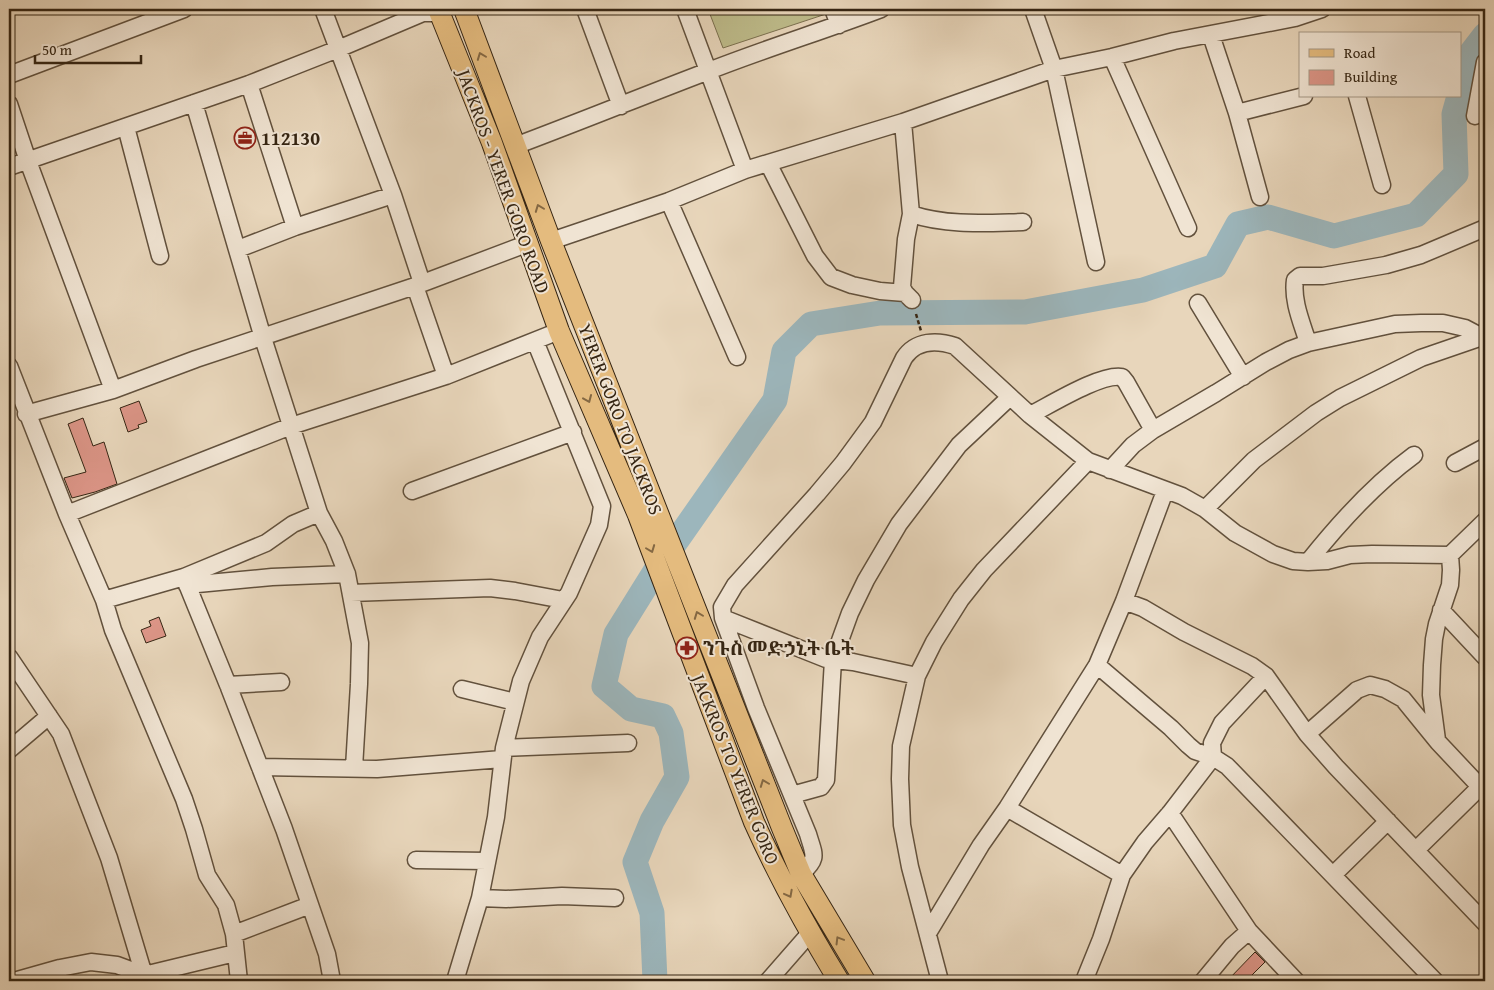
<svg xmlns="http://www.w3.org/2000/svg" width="1494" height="990" font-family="'Gentium Book Plus','Noto Serif Ethiopic',serif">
  <rect width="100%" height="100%" fill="#e8d6bb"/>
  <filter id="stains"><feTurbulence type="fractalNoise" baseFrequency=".004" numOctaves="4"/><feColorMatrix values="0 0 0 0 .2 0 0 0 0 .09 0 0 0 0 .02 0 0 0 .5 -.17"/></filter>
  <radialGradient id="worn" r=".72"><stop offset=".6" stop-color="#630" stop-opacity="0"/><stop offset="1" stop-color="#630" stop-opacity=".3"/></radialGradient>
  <!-- green -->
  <path fill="#bebc8b" stroke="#7a704f" d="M708,9H828L829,13L723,48Z"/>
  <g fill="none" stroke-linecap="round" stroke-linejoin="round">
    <!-- river -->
    <path stroke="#9cb6bc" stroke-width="25" d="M1460,90L1468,57L1485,35
      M655,981L652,913L635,862L652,821L677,777L671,733L663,716L631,709L604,686L616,634L654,573L775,400L784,351L811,324L880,313L1025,312L1143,290L1215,266L1238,224L1268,217L1334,236L1416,215L1456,174L1454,114L1459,96"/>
  </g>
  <!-- building -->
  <path fill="#dc9587" stroke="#352513" d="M139,401L147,422L138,425L139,428L128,432L120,408Z
    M83,418L93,446L104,442L117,484L95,492L72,498L64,478L86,472L68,424Z
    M159,617L166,636L146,643L141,630L151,626L149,621Z
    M1255,952L1265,962L1246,981H1227Z"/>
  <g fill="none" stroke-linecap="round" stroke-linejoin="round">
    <!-- minor casing -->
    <g stroke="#62513d" stroke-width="19">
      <path id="minor" d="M323,9L393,195L422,283
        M585,9L621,106
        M685,9L745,170
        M833,9L839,25
        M1033,9L1054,69L1096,262
        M1211,35L1237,113L1260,197
        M1112,57L1188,228
        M9,75L184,9
        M249,84L295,227L393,195
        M1357,96L1382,185
        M194,103L263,338L319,513L334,541L347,574L360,643L359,684L354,768
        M9,104L28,161L113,390
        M1237,113L1304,96
        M1475,116L1485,62
        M903,122L911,214L906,239L902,287L905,293L912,300
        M126,127L160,256
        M515,146C579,122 643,96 706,72C764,49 823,31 881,9
        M768,163L815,256L831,277L852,285L880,291L905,293
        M9,167L249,84L338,49L423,13H440
        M669,201L737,357
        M911,214C948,226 985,223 1023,222
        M551,241L669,201L745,170L903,122L1054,69L1112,57L1174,41L1295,18L1322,9
        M238,249L295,227
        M415,286L446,376
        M1198,303L1243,377
        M1308,343C1302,323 1292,301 1295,280L1300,276H1323L1386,265L1421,255L1485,228
        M9,366L67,514L104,600L113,630L184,799L194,829L207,875L226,905L234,934L239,981
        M26,414L113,390L196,359L415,286L529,243
        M1030,415C1050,405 1101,373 1122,377L1126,382L1153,430
        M1455,463L1485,447
        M1110,470L1133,445L1153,430L1216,393L1266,362L1289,350L1308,343L1395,324L1421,323H1443L1465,328L1482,337
        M412,491L573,432
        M1205,509L1254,460L1316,413L1340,398L1421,358L1485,336
        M67,514L291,426L446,376L559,331
        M1308,562C1339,523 1373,485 1414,455
        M184,577L228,685L284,829L327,954L332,981
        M187,585L272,577L347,574
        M351,593L490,588L515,591L563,600
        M104,600L184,577L266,543L293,524L319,513
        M1124,601L1143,608L1184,632L1252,666L1266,676L1307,734L1336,767L1485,923
        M1441,610L1485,657
        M723,618L826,659L853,662L917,676
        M9,657L61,734L109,858L144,975
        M1097,665L1171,728L1188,745L1195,751L1213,757L1227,766L1435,981
        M228,685L281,682
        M462,689L515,702
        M1307,734L1357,690L1370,685L1385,689L1403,699L1438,742L1485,792
        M1437,740L1431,695L1432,665L1434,639L1437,624L1450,585L1451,570L1450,555
        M504,748L628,743
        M9,750L49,716
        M260,767L377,769L502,759
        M792,795L821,787L826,780L833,660L850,613L866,580L899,524L959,445L1010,397
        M1007,808L1122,875
        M1170,813L1249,931L1296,981
        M1416,850L1480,787
        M416,860L487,861
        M801,874C819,858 814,855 808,834L756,708L723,618L722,607L735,585L817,494L843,463L873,422L904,358C916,340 937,340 955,346L1030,415L1088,461L1182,496L1205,509L1235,533L1273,554L1293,561L1308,562L1327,561L1350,555L1372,554L1450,555L1485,521
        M1333,875L1388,821
        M480,898L506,899L562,896L615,898
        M928,933L981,845L1007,808L1097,665L1124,601L1165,491
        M234,934L310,905
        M14,981L60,968L91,962L117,965L144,975L235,953
        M455,981L480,898L496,817L504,748L521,681L540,637L569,593L599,525L602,506L535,341
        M768,981L810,933
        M940,981L910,867L902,825L900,779L901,746L917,676L934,642L961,599L984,570L1088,461
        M1084,981L1101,939L1122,875L1145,842L1170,813L1213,757L1212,743L1222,723L1266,676
        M1203,981L1232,946L1249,931"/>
    </g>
    <!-- major casing -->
    <g stroke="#352513" stroke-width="22">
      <path id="major" d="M438,9L492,143L559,331L638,515L754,822C779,878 808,930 839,981
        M464,9L551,241L782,828L801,874L865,981"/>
    </g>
    <!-- path -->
    <path stroke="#352513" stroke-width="2.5" stroke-dasharray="4 2.5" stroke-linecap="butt" d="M916,314L921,331"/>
    <!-- minor -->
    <use href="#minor" stroke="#f0e4d3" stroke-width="16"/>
    <!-- major -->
    <use href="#major" stroke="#e4bb7e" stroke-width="20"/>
  </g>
  <!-- one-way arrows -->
  <defs><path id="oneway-chevron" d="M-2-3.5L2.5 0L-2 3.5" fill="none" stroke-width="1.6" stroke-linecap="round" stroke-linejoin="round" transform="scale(1.25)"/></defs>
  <g stroke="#846843">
    <use href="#oneway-chevron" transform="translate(481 56) rotate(-111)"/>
    <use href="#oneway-chevron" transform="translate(539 208) rotate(-111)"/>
    <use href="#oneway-chevron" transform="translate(588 399) rotate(67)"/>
    <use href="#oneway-chevron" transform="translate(651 549) rotate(69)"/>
    <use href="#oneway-chevron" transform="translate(698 615) rotate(-111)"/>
    <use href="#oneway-chevron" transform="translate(764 783) rotate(-111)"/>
    <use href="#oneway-chevron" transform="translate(789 894) rotate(62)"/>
    <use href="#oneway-chevron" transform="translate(839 940) rotate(-121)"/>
  </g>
  <!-- icons -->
  <defs>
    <g id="office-ring" transform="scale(1.125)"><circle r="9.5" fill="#f0e4d3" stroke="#8f2418" stroke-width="1.5"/><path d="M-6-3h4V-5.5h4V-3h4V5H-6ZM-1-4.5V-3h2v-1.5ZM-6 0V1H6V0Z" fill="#8f2418"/></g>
    <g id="pharmacy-ring" transform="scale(1.125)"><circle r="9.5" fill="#f0e4d3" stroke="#8f2418" stroke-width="1.5"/><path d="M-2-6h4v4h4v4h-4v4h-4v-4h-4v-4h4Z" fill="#8f2418"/></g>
  </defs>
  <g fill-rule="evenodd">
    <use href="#office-ring" x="245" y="138"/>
    <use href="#pharmacy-ring" x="687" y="648"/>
  </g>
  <g text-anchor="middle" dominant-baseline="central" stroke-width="4" stroke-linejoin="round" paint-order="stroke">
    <!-- poi labels -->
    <g font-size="19" font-weight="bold" fill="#352513" stroke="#f0e4d3" text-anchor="start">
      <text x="261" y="138">112130</text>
      <text x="703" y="648">ንጉስ መድኃኒት ቤት</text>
    </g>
    <!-- street labels -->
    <g font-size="19" fill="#352513" stroke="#f0e4d3">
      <text transform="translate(504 181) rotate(70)">JACKROS - YERER GORO ROAD</text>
      <text transform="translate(621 419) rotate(69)">YERER GORO TO JACKROS</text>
      <text transform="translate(736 769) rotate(68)">JACKROS TO YERER GORO</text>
    </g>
  </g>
  <!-- margin -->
  <rect width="1494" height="990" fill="none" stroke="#e8d6bb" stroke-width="30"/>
  <rect x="10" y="10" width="1474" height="970" fill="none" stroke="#352513" stroke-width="2.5"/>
  <rect x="15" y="15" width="1464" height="960" fill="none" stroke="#352513"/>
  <!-- legend -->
  <rect x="1299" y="32" width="162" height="65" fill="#f0e4d3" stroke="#a59886"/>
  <rect x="1309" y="49" width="25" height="8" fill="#e4bb7e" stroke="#a59886"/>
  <text x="1344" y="58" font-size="15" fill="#352513">Road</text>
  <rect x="1309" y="70" width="25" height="15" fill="#dc9587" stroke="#a59886"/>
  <text x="1344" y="82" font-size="15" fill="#352513">Building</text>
  <!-- scale -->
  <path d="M35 55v8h106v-8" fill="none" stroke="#352513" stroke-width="2.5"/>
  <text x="42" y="55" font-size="15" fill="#352513" stroke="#f0e4d3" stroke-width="4" paint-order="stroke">50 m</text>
  <rect width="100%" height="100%" filter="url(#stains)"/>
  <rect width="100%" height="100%" fill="url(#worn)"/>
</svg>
